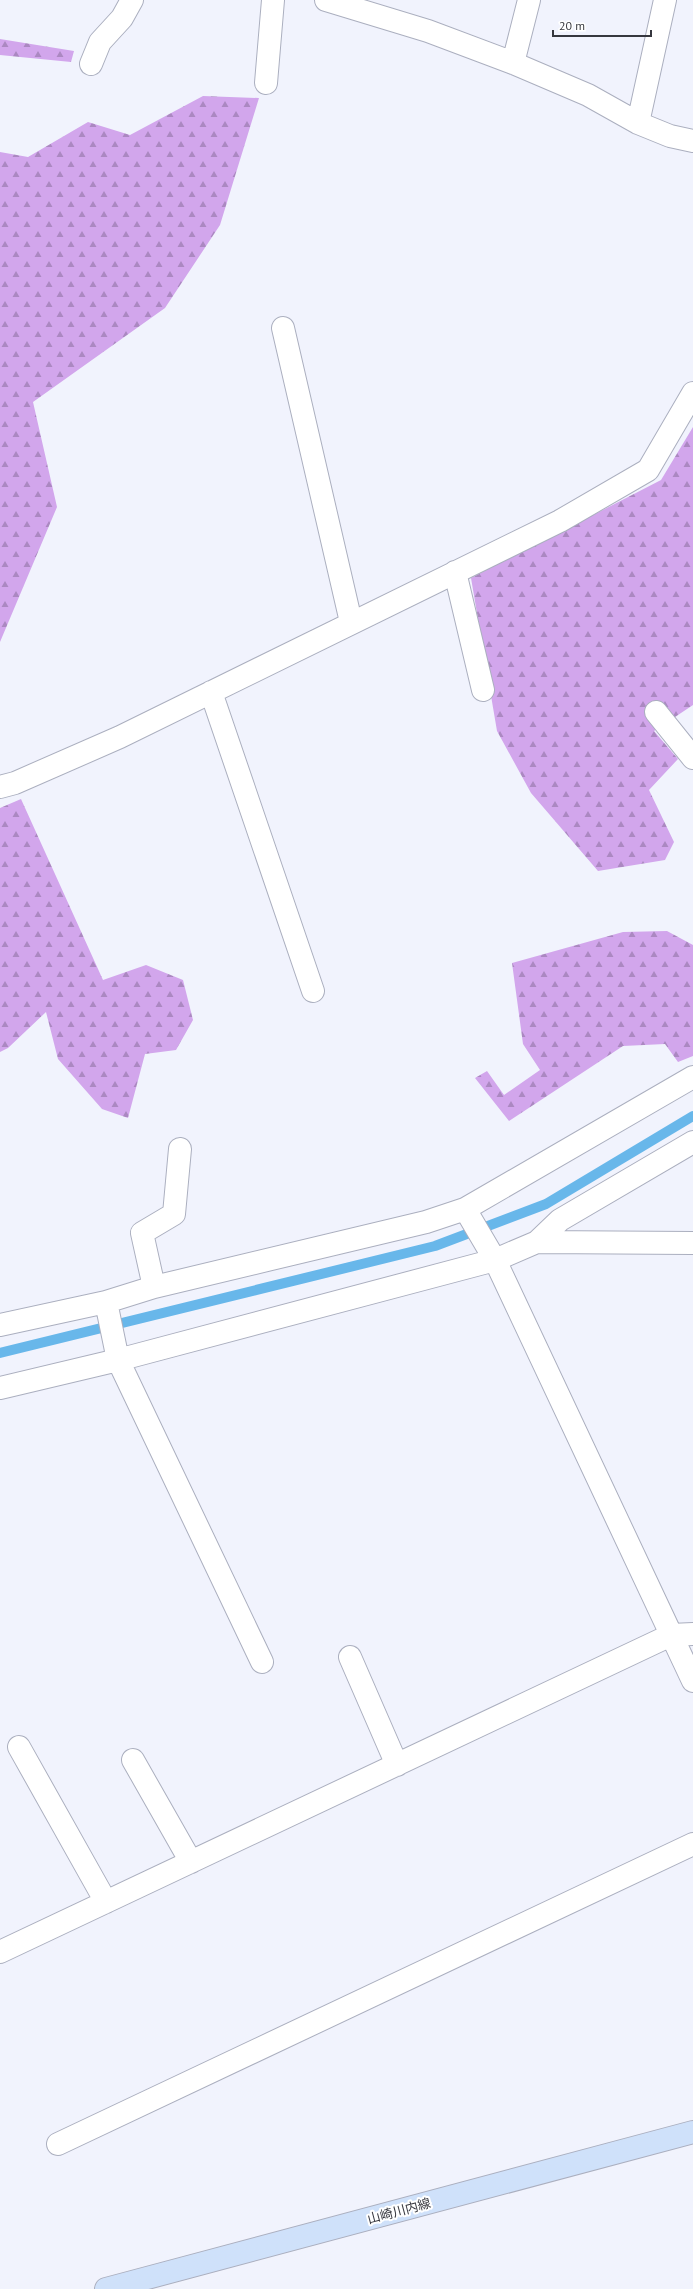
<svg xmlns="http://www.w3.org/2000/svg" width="693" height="2289" font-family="'PT Sans','Noto Sans JP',sans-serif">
  <defs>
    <pattern id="forest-firs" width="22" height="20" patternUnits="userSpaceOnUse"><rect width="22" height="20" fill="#d2a6ec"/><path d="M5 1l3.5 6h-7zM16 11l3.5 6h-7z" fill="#ab88c1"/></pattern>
  </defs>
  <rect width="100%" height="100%" fill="#f1f3fd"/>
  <!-- forest -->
  <path fill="url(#forest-firs)" d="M0,39L74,51L71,62L0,55Z
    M203,96L259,98L220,225L165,308L33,402L57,507L0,642V152L28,157L88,122L130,135Z
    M693,427V705L654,731L678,759L649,790L674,842L665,860L598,871L531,793L497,731L471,578L661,480Z
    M21,799L103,980L146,965L183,980L193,1020L176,1050L145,1054L128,1118L102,1109L58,1059L46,1012L8,1048L0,1052V808Z
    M667,931L693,945V1056L678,1062L665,1044L623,1046L509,1121L475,1078L487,1071L504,1095L540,1070L523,1044L512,963L623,932Z"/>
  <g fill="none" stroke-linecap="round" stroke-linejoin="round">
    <!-- stream -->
    <path stroke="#68b7ea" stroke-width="10" d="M0,1353L435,1246L546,1204L693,1116"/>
    <!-- minor casing -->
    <g stroke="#abafbf" stroke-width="24">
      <path id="minor" d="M326,0L428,31L513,63L588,95L638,123L670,136L693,141
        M513,63L529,0
        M91,64L100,42L122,18L132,0
        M266,83L273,0
        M638,123L665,0
        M283,328L351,622
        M455,572L483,690
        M211,692L313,991
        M656,712L693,758
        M0,787L15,783L120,737L560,521L648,470L693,393
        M465,1209L495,1260L693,1681
        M537,1242L693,1243
        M154,1287L142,1233L174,1214L180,1149
        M106,1302L118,1360L262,1662
        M0,1325L106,1302L154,1287L426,1222L465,1209L693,1077
        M0,1388L118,1360L495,1260L537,1242L560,1220L693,1142
        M350,1657L397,1765
        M19,1747L106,1902
        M133,1760L191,1862
        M0,1952L671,1635L693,1634
        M58,2144L693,1844"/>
    </g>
    <!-- secondary casing -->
    <g stroke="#abafbf" stroke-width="24">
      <path id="secondary" d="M106,2289L693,2132"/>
    </g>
    <!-- minor -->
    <use href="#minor" stroke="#fff" stroke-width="22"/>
    <!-- secondary -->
    <use href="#secondary" stroke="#cfe1fa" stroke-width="22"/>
  </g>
  <g text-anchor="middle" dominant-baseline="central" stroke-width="4" stroke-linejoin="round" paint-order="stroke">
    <!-- street labels -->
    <g font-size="13" fill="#36373e" stroke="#fff">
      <text transform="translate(399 2211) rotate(-15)">山崎川内線</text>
    </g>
  </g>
  <!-- scale -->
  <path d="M553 30v6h98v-6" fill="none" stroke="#36373e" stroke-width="2"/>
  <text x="559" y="30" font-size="12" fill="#36373e" stroke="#ffffff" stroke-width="3" paint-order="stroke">20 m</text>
</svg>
